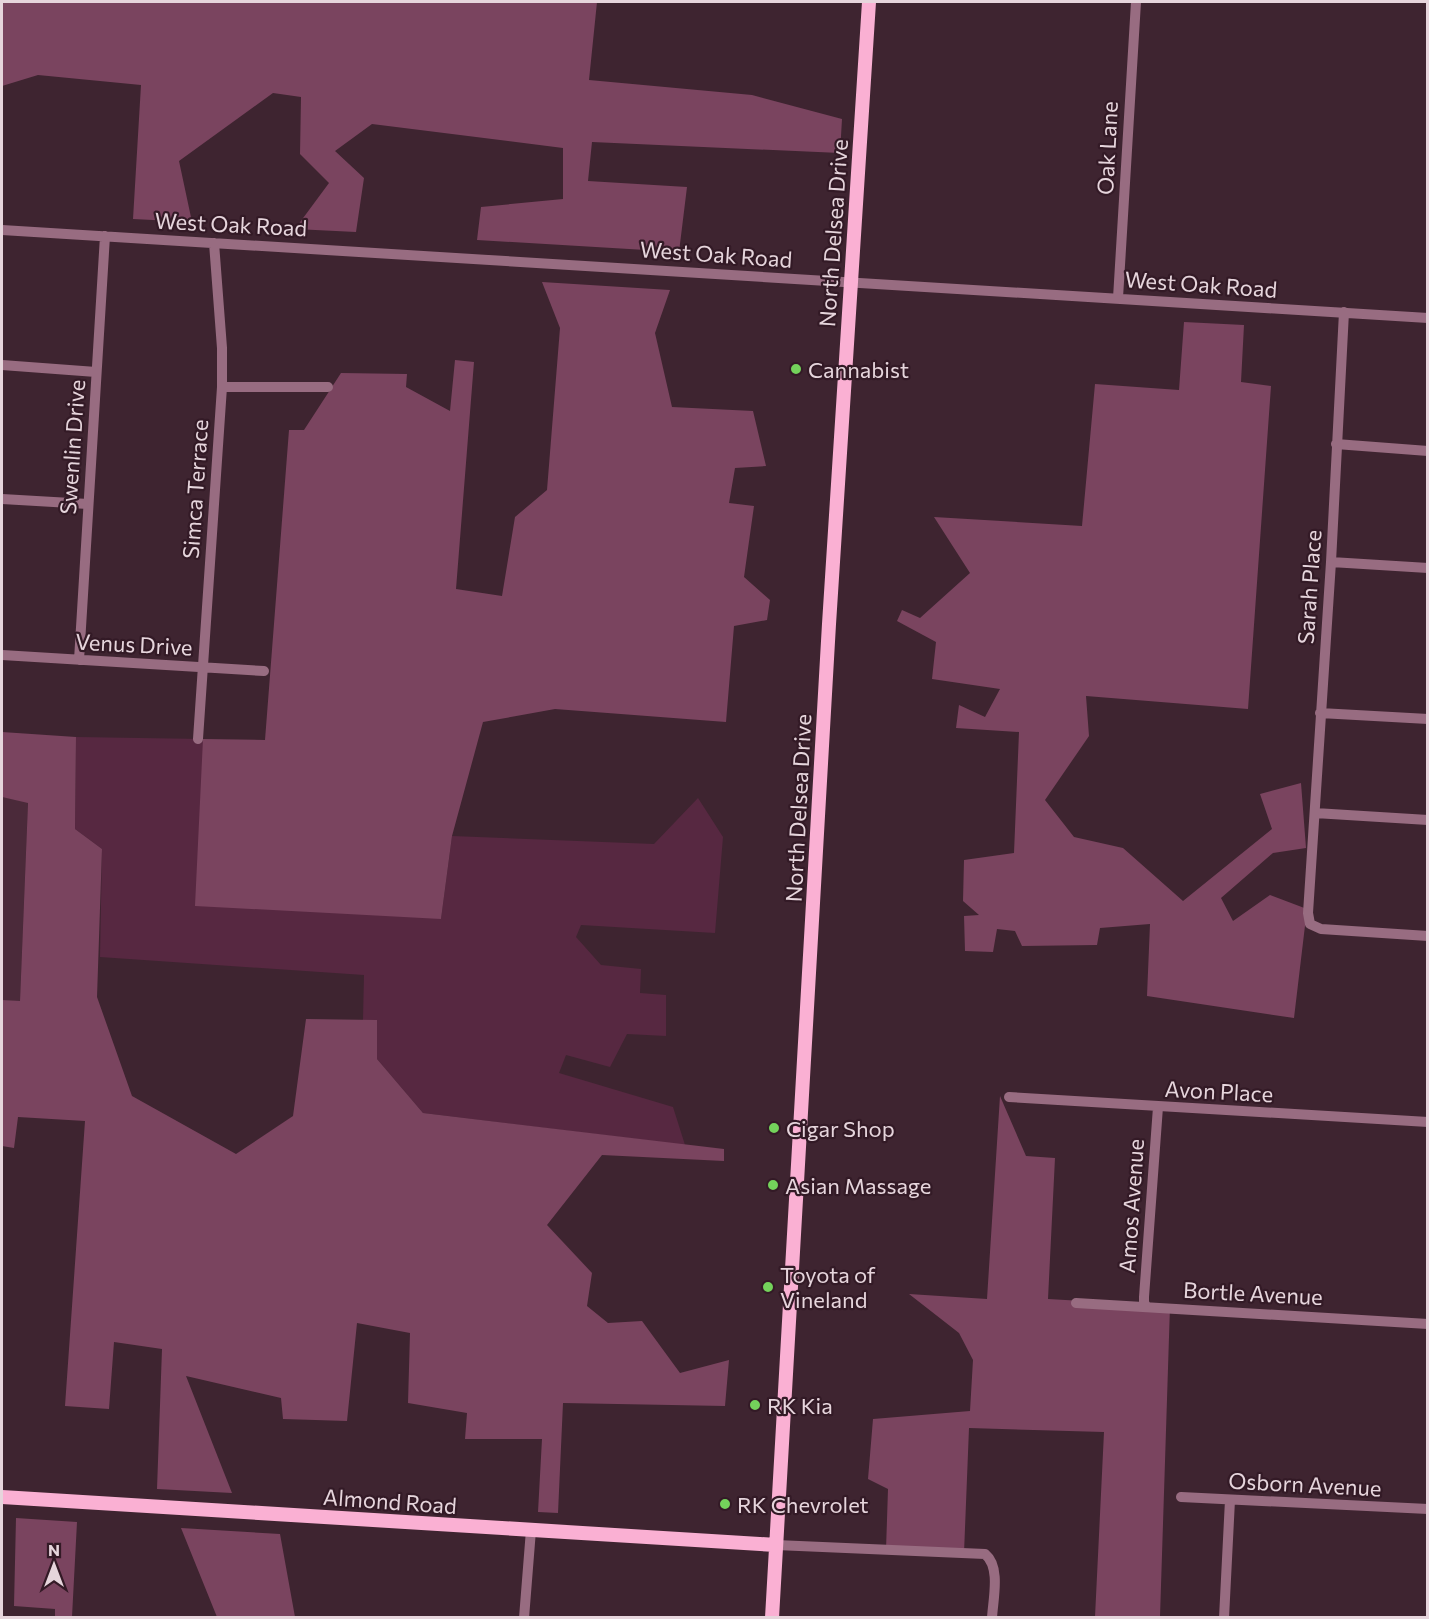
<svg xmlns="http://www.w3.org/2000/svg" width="1429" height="1619" font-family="Commissioner,sans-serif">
  <rect width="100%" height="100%" fill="#3e2430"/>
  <!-- built -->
  <path fill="#4b2a3a" d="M2,797L28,802L20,1002L2,1000Z"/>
  <!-- green -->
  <path fill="#572841" d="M76,737L203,739L441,919L452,836L654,844L698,798L723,837L715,933L581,925L576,937L601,965L641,969L640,993L666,995V1036L627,1034L610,1067L566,1055L559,1073L673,1107L685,1145L423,1113L377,1059V1021L363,1020L364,975L100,957L102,849L75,829Z"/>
  <!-- forest -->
  <path fill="#7a445f" d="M2,2H597L589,80L752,95L842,119L840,153L592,142L588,181L687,187L679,252L477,240L481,207L563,199V148L372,124L335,151L364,178L356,232L295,229L329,183L300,154L301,97L273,93L179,161L192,222L133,219L141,85L38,75L2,86Z
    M542,282L670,290L655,333L672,407L753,411L766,466L735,468L729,503L754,506L744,577L770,600L767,620L734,626L726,722L555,709L483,722L452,836L441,919L195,906L203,739L265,740L289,430H304L341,373L407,374L406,387L450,411L455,360L474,362L456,589L502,596L515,517L547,490L560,328Z
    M1184,322L1244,325L1241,382L1271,386L1248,709L1086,696L1089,736L1045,800L1074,837L1123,848L1183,901L1272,829L1260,794L1301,783L1306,848L1273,853L1221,898L1233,921L1270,895L1307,909L1294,1018L1147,996L1150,924L1100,928L1097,945L1022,946L1015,931L997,929L993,952L965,951L964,916L979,915L963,901L964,860L1014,853L1019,732L956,728L959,705L985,717L1000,689L932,679L936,642L897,621L902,610L920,618L970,573L934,517L1082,526L1095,384L1179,390Z
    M2,732L76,737L75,829L102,849L97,997L132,1096L236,1154L293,1116L306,1019L377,1020V1059L423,1113L724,1149V1161L602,1155L547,1225L592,1273L587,1306L608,1323L642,1321L680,1373L729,1360L725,1406L563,1403L558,1513L538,1512L542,1439H465L467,1413L408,1403L410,1333L357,1323L347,1421L283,1419L281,1398L186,1376L232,1493L157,1489L162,1349L114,1342L109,1409L65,1406L85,1121L18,1117L14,1148L2,1146V1000L20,1001L28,803L2,797Z
    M1000,1096L1026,1156L1055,1158L1048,1299L1170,1306L1160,1617H1095L1104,1432L969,1428L964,1553L886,1550L888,1489L868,1479L873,1419L970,1411L973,1360L959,1333L909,1294L987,1299Z
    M16,1518L77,1522L72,1617H55V1609L14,1606Z
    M181,1528L280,1534L295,1617H217Z"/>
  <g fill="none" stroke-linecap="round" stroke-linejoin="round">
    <!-- minor -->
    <path stroke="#986c81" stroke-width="10" d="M2,230L1428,318
      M1118,298L1136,2
      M1344,312L1331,562L1308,913L1310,924L1321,929L1428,936
      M2,365L96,372
      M222,387H328
      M1336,444L1428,451
      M2,499L88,504
      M1331,562L1428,568
      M2,655L264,671
      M79,660L105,236
      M1320,713L1428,719
      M198,739L222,387V348L214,243
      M1315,813L1428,820
      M1009,1097L1428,1122
      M1076,1303L1428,1324
      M1147,1307L1144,1303V1297L1158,1107
      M1181,1497L1428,1509
      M776,1545L985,1554C1001,1567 993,1599 992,1618
      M524,1618L531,1530
      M1224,1618L1230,1500"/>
    <!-- major -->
    <path stroke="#fab0d3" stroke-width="14" d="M2,1497L776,1545
      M772,1618L829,624L869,2"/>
  </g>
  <!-- markers -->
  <g fill="#74d25b" stroke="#331a26" stroke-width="2">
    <circle cx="796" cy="369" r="6"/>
    <circle cx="774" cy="1128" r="6"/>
    <circle cx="773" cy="1185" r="6"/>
    <circle cx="768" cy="1287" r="6"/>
    <circle cx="755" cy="1405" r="6"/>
    <circle cx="725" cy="1504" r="6"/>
  </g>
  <g text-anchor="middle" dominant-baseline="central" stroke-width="4.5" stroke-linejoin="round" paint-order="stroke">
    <!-- street labels -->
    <g font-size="22" fill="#e6d5dc" stroke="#331a26">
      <text transform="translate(1107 148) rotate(-87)">Oak Lane</text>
      <text transform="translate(231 224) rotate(3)">West Oak Road</text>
      <text transform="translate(833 233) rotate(-86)">North Delsea Drive</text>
      <text transform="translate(716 254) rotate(4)">West Oak Road</text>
      <text transform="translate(1201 284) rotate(4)">West Oak Road</text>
      <text transform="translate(72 447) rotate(-86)">Swenlin Drive</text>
      <text transform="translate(195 489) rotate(-86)">Simca Terrace</text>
      <text transform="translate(1309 587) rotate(-86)">Sarah Place</text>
      <text transform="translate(134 644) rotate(3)">Venus Drive</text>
      <text transform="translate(798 808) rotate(-87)">North Delsea Drive</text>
      <text transform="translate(1219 1091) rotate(3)">Avon Place</text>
      <text transform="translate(1131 1206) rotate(-86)">Amos Avenue</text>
      <text transform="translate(1253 1293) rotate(3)">Bortle Avenue</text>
      <text transform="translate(1305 1484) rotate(3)">Osborn Avenue</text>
      <text transform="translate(390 1501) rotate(4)">Almond Road</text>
    </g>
    <!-- poi labels -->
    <g font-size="22" fill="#e6d5dc" stroke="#331a26" text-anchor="start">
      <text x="808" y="369">Cannabist</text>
      <text x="786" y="1128">Cigar Shop</text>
      <text x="785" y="1185">Asian Massage</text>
      <text x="780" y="1274">Toyota of<tspan x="780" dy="25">Vineland</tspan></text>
      <text x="767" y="1405">RK Kia</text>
      <text x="737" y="1504">RK Chevrolet</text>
    </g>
  </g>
  <!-- border -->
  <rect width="1429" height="1619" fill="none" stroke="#e6d5dc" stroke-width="6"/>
  <!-- north arrow -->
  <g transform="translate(54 1565)" stroke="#331a26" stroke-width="4.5" paint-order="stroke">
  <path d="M0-4.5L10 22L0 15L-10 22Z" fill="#e6d5dc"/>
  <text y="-9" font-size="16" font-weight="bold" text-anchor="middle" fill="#e6d5dc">N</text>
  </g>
</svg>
